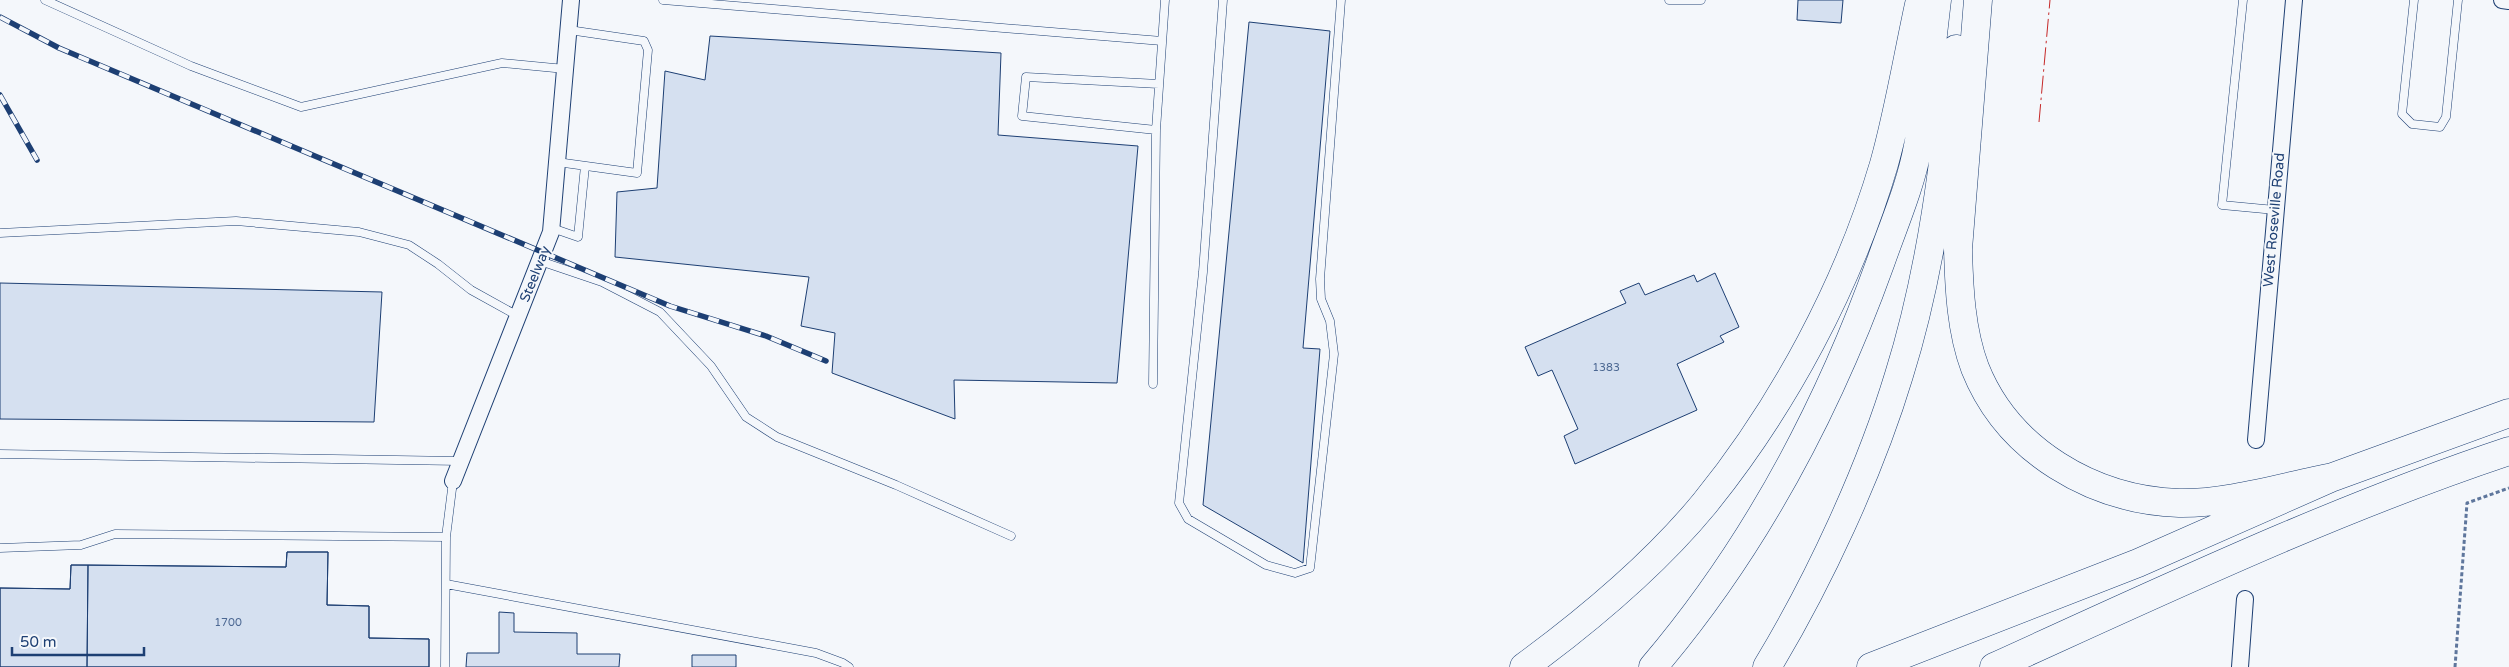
<svg xmlns="http://www.w3.org/2000/svg" width="2509" height="667" font-family="'Varela Round',sans-serif">
  <rect width="100%" height="100%" fill="#f4f7fb"/>
  <!-- building -->
  <path fill="#d5e0f0" stroke="#1d3f73" d="M1798,0H1843L1841,23L1797,20Z
    M1249,22L1330,31L1303,348L1320,349L1303,563L1203,505Z
    M710,36L1001,53L998,135L1138,146L1117,383L954,380L955,419L832,373L835,333L801,326L809,277L615,257L617,192L657,188L665,71L705,80Z
    M1715,273L1739,327L1720,336L1724,342L1677,364L1697,410L1575,464L1564,436L1578,429L1552,370L1538,376L1525,347L1626,303L1620,291L1639,283L1645,295L1694,275L1697,282Z
    M0,283L382,292L374,422L0,419Z
    M287,552H328L327,605L369,606V638L429,639V667H0V588L70,589L71,565L286,567Z
    M287,552H328L327,605L369,606V638L429,639V667H87L88,565L286,567Z
    M71,565H88L87,667H0V588L70,589Z
    M499,612L514,613V632L577,633V654H620L619,667H466L467,653H499Z
    M692,655H736V667H692Z"/>
  <g fill="none" stroke-linecap="round" stroke-linejoin="round">
    <!-- service casing -->
    <g stroke="#1d3f73" stroke-width="9">
      <path id="service" d="M45,0L191,66L301,107L502,63L565,69
        M663,0L1162,41
        M1223,0L1203,272L1179,503L1188,519L1266,565L1295,573L1310,568L1334,354L1330,321L1321,299L1320,279L1341,0
        M1669,0H1701
        M2243,0L2222,205L2275,210
        M2414,0L2402,114L2412,124L2440,127L2446,117L2458,0
        M1156,130L1022,116L1026,77L1159,84
        M557,162L637,173L648,50L644,41L569,30
        M552,228L578,237L585,166
        M0,233L236,221L359,232L409,245L438,264L471,290L518,316
        M540,261L602,282L660,312L711,366L746,417L777,437L896,485L1011,536
        M1153,384L1156,130L1165,0
        M0,454L460,461
        M0,548L81,545L115,534L446,537
        M446,584L816,653L843,663L849,667
        M445,667L446,537L453,481"/>
    </g>
    <!-- minor casing -->
    <g stroke="#1d3f73" stroke-width="18">
      <path id="minor" d="M2502,0L2509,1
        M2256,440L2294,0
        M453,481L551,232L571,0
        M2240,667L2245,599"/>
    </g>
    <!-- motorway casing -->
    <g stroke="#1d3f73" stroke-width="29">
      <path id="motorway" d="M1978,0L1958,249C1959,288 1961,331 1975,368C2008,451 2093,500 2179,503C2227,504 2286,486 2333,477
        M1524,667C1588,620 1654,565 1705,503C1784,405 1848,286 1884,164C1899,111 1908,54 1920,0
        M1653,667C1755,547 1828,409 1881,261C1894,224 1911,185 1918,146C1927,98 1931,49 1937,0
        M1767,667C1819,581 1870,471 1899,375C1932,270 1945,158 1956,49
        M1871,667L2138,563L2333,477L2509,413
        M1994,667C2164,590 2332,510 2509,451"/>
    </g>
    <!-- path -->
    <path stroke="#5e769c" stroke-width="3" stroke-dasharray="4 2.5" stroke-linecap="butt" d="M2455,667L2467,503L2509,488"/>
    <!-- service -->
    <use href="#service" stroke="#f4f7fb" stroke-width="8"/>
    <!-- minor -->
    <use href="#minor" stroke="#f4f7fb" stroke-width="16"/>
    <!-- motorway -->
    <use href="#motorway" stroke="#f4f7fb" stroke-width="28"/>
    <!-- rail casing -->
    <g stroke="#1d3f73" stroke-width="5.5">
      <path id="rail" d="M0,17L59,48L670,306L766,336L826,361
        M0,95L37,160"/>
    </g>
    <!-- rail -->
    <use href="#rail" stroke="#f4f7fb" stroke-width="4" stroke-dasharray="11" stroke-linecap="butt"/>
    <!-- power -->
    <path stroke="#c62828" stroke-width="1" stroke-dasharray="18 4 2.5 4" stroke-linecap="butt" d="M2039,122L2050,0"/>
  </g>
  <g text-anchor="middle" dominant-baseline="central" stroke-width="4" stroke-linejoin="round" paint-order="stroke">
    <!-- number labels -->
    <g font-size="11" fill="#4b6792">
      <text x="1606" y="367">1383</text>
      <text x="228" y="622">1700</text>
    </g>
    <!-- street labels -->
    <g font-size="14" fill="#1d3f73" stroke="#f4f7fb">
      <text transform="translate(2274 220) rotate(-85)">West Roseville Road</text>
      <text transform="translate(535 274) rotate(-68)">Steelway</text>
    </g>
  </g>
  <!-- scale -->
  <path d="M12 647v8h132v-8" fill="none" stroke="#1d3f73" stroke-width="2.5"/>
  <text x="20" y="647" font-size="15" fill="#1d3f73" stroke="#f4f7fb" stroke-width="4" paint-order="stroke">50 m</text>
</svg>
